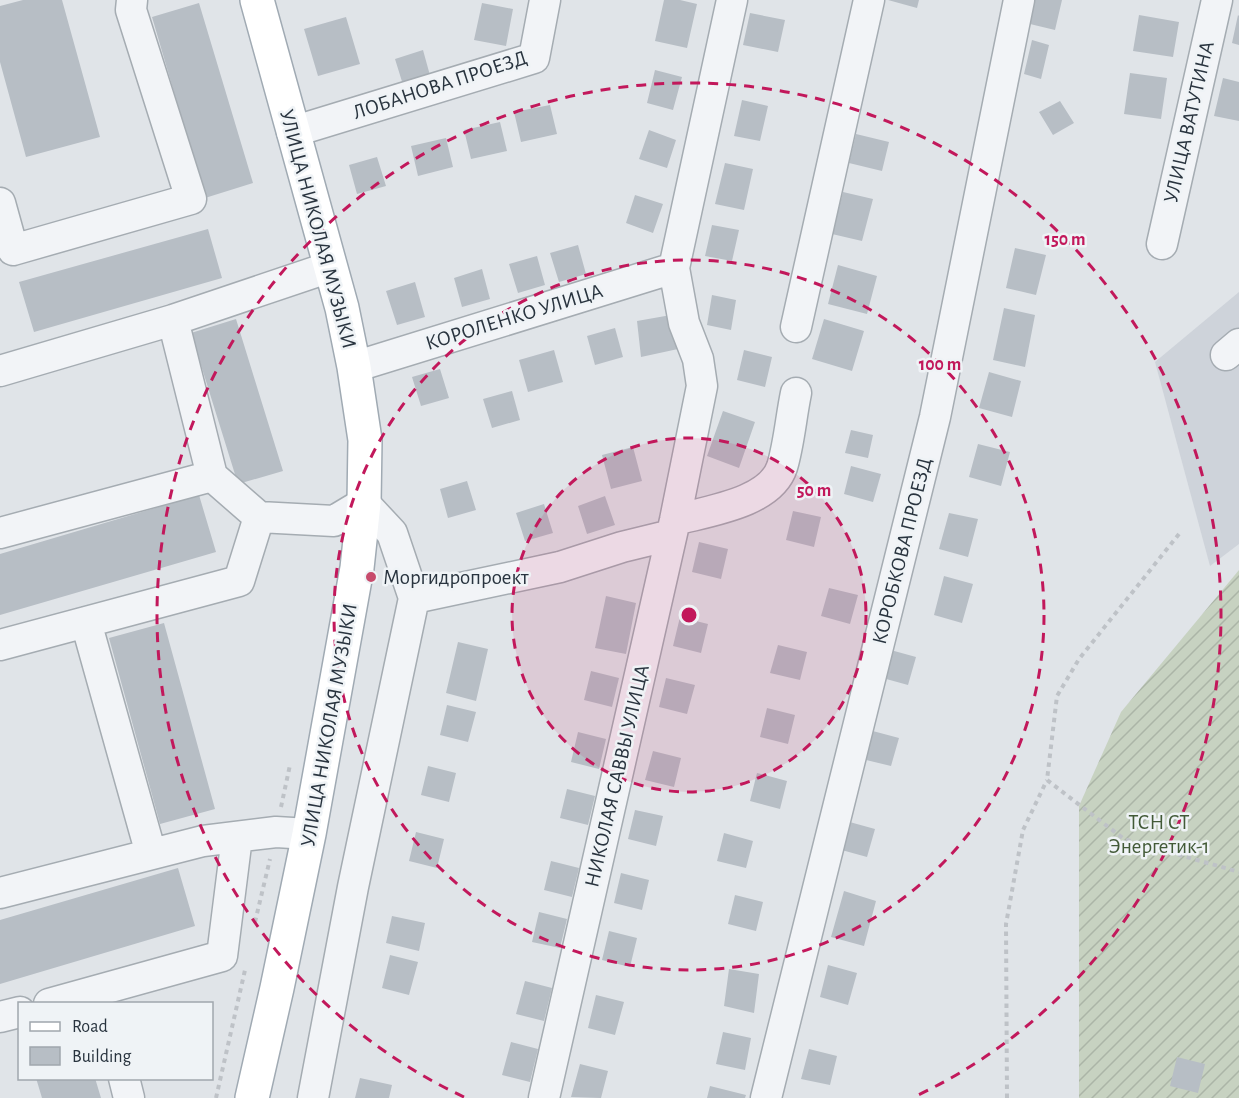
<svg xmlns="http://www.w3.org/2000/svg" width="1239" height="1098" font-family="'Alegreya Sans',sans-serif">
  <defs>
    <pattern id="garden-furrows" width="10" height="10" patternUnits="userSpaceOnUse" patternTransform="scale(1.5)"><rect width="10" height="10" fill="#c7d2c1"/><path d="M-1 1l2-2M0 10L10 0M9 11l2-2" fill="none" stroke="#abb5a7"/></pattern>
  </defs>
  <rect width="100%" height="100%" fill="#e0e4e8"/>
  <!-- built -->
  <path fill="#ced3da" d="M1239,292V544L1210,566L1155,362Z"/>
  <!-- garden -->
  <path fill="url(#garden-furrows)" d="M1239,570V1098H1079V806L1121,712Z"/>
  <!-- building -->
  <path fill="#b7bec5" d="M23,0H62L100,137L26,157L0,62V6Z
    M664,0H680L697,4L687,48L655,41Z
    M888,0H919L917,8Z
    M1035,0H1062L1055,30L1030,24Z
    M199,3L253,183L205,198L152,17Z
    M482,3L513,9L506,46L474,40Z
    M750,13L785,20L778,52L743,45Z
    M1139,15L1179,22L1173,57L1133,51Z
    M1238,15L1239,16V45L1232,43Z
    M346,17L360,64L318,76L304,29Z
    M1032,40L1049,45L1041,79L1024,74Z
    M423,50L431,79L404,88L395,59Z
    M655,70L682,77L673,110L647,103Z
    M1130,73L1167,78L1161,119L1124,114Z
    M1223,78L1239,82V121L1214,116Z
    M742,100L768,106L760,141L734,136Z
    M1060,101L1074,123L1053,135L1039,112Z
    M550,105L557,134L521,142L514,112Z
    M500,122L507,151L471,159L464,130Z
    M649,130L676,140L667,168L639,159Z
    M856,134L889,142L882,171L849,163Z
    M446,138L453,167L418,176L411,146Z
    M377,157L386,186L357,194L349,165Z
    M725,163L753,169L744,210L715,204Z
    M843,192L873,199L862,241L832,234Z
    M635,195L663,204L653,233L626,223Z
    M712,225L739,230L732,261L705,256Z
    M208,229L222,278L34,332L19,282Z
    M578,245L586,274L559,282L550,253Z
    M1015,248L1046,255L1036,295L1006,288Z
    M537,256L545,285L518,293L509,264Z
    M838,265L877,276L867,314L828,304Z
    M482,269L490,299L462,307L454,278Z
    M415,282L425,317L397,325L386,291Z
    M712,295L736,300L731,330L707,325Z
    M1004,308L1035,315L1025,367L993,360Z
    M671,315L678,349L641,357L637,321Z
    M236,319L283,471L238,484L191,333Z
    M824,319L864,331L852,371L812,359Z
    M615,328L623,357L595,365L587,336Z
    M554,350L563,382L528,392L519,360Z
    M744,350L772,357L765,387L737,380Z
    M440,369L449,398L421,406L412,377Z
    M989,372L1021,381L1012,417L979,408Z
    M512,391L520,420L492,428L483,399Z
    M723,411L755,422L739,468L707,456Z
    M851,430L873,435L868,458L845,453Z
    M978,444L1010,452L1001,486L969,477Z
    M633,447L642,481L611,489L602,455Z
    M851,466L881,474L873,502L844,494Z
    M467,481L476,510L448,518L440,489Z
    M199,495L216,552L0,615V554Z
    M605,496L615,525L587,534L578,506Z
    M544,504L553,533L525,541L516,513Z
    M793,511L821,517L814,547L786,540Z
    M949,513L978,519L968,557L939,549Z
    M699,542L728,549L721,579L692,572Z
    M944,576L973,584L962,623L934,615Z
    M829,588L858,595L850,624L821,616Z
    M606,596L636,603L626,654L595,648Z
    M680,617L708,624L701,653L673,646Z
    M164,623L215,809L160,824L109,638Z
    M458,642L488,649L476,701L446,693Z
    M778,645L807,652L800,680L770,673Z
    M887,649L916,657L908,685L879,677Z
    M591,671L619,678L612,707L584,700Z
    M666,678L695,685L687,714L659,707Z
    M447,705L476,712L468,742L440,735Z
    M767,708L795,715L788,744L760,737Z
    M869,730L899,738L891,766L862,759Z
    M578,732L606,739L599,769L571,762Z
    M653,751L681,758L674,787L645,780Z
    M428,766L456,773L449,802L421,795Z
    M757,773L787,781L780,809L750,801Z
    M567,789L595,796L588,825L560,818Z
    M635,810L663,816L656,846L628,839Z
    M846,821L875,829L867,857L838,849Z
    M416,832L444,839L437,868L409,861Z
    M724,833L753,841L746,868L717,861Z
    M551,861L579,868L572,897L544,890Z
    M178,868L195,926L0,984V920Z
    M621,873L649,880L642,910L614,903Z
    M844,891L876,901L864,946L831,937Z
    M735,895L763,902L756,931L728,924Z
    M539,912L567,919L560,948L532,942Z
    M392,916L425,923L419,951L386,943Z
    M609,931L637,938L630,967L602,960Z
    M390,955L418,962L409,995L382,988Z
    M828,965L857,973L848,1005L820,997Z
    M729,969L759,974L754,1013L724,1006Z
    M525,981L552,988L544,1021L516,1014Z
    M596,995L624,1002L615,1035L588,1028Z
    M723,1032L751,1038L745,1070L716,1064Z
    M511,1042L538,1049L530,1082L502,1075Z
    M809,1049L837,1056L830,1085L801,1079Z
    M1177,1057L1205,1064L1198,1093L1170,1086Z
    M580,1064L608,1071L601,1098L571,1097Z
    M36,1078H95L101,1098H42Z
    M360,1078L392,1085L389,1098H355Z
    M710,1086L746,1095L745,1098H707Z"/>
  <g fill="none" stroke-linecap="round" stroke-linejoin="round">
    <!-- minor casing -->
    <g stroke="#a5acb2" stroke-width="33">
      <path id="minor" d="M292,132L534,58L545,0
        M0,203L13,250L191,199L131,10L132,0
        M1162,244L1217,0
        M796,327L869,0
        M1226,355L1239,344
        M354,367L674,268
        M0,371L173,320L330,267
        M212,476L259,517L334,521L364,503L392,533L414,598L353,887L313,1098
        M675,520C708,511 770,503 782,467C789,444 791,417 796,393
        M0,533L212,476L173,320
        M414,598L560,567L622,547L671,535
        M86,622L151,854
        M0,645L239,581L259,517
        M0,893L203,841L276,832L309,834
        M49,1004L222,956L237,837
        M0,1017L20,1012
        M124,1078L129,1098
        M544,1098L675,520L702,386L698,359L684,323L674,268L732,0
        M766,1098L935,417L1019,0"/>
    </g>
    <!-- major casing -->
    <g stroke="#a0aab3" stroke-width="36">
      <path id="major" d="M252,1098L277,988L309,834L357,568L364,503L365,440L354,367L342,308L257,0"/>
    </g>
    <!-- path -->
    <path stroke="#bec2c7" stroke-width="4" stroke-dasharray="4.5 4.5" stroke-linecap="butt" d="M1179,534L1079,659L1057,696L1047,780L1124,839L1239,872
      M281,807L290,765
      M255,922L270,859
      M216,1098L245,970
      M1007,1098L1006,924L1023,830L1047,780"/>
    <!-- minor -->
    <use href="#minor" stroke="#f2f4f7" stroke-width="30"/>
    <!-- major -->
    <use href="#major" stroke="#fff" stroke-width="33"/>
  </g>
  <!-- distance rings -->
  <circle cx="689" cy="615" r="177" fill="#c2185b" fill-opacity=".12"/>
  <g fill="none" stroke="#c2185b" stroke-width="3" stroke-dasharray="10 8">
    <circle cx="689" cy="615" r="177"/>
    <circle cx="689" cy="615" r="355"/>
    <path d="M464 1097A532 532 0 1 1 914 1097"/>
  </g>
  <!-- markers -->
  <circle fill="#c74b6c" stroke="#eff3f6" stroke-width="2" cx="371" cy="577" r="6"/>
  <g text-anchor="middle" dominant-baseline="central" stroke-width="5" stroke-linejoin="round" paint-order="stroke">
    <!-- street labels -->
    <g font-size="21" fill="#29343f" stroke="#eff3f6">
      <text transform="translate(440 85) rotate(-18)">ЛОБАНОВА ПРОЕЗД</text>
      <text transform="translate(1189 122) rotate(-77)">УЛИЦА ВАТУТИНА</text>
      <text transform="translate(318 229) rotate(75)">УЛИЦА НИКОЛАЯ МУЗЫКИ</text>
      <text transform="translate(514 317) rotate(-17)">КОРОЛЕНКО УЛИЦА</text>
      <text transform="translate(902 551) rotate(-76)">КОРОБКОВА ПРОЕЗД</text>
      <text transform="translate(329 725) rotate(-80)">УЛИЦА НИКОЛАЯ МУЗЫКИ</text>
      <text transform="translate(617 776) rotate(-77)">НИКОЛАЯ САВВЫ УЛИЦА</text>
    </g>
    <!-- poi labels -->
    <g font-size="21" fill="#29343f" stroke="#eff3f6" text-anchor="start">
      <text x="383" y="577">Моргидропроект</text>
    </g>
    <!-- park labels -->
    <g font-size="21" fill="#425a37" stroke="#eff3f6">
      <text x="1159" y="822">ТСН СТ<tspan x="1159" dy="24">Энергетик-1</tspan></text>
    </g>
  </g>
  <circle cx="689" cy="615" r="9" fill="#c2185b" stroke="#eff3f6" stroke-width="3"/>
  <g font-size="18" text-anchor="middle" font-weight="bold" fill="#c2185b" stroke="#eff3f6" stroke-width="5" stroke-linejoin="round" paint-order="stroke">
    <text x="1065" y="245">150 m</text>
    <text x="940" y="370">100 m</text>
    <text x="814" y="496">50 m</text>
  </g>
  <!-- legend -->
  <rect x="18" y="1002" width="195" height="78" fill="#eff3f6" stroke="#a0a7ad" stroke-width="1.5"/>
  <rect x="30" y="1022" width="30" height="9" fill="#ffffff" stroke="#a0a7ad" stroke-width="1.5"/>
  <text x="72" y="1032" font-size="18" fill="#29343f">Road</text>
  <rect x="30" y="1047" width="30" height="18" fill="#b7bec5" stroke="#a0a7ad" stroke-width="1.5"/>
  <text x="72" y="1062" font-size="18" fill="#29343f">Building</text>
</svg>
